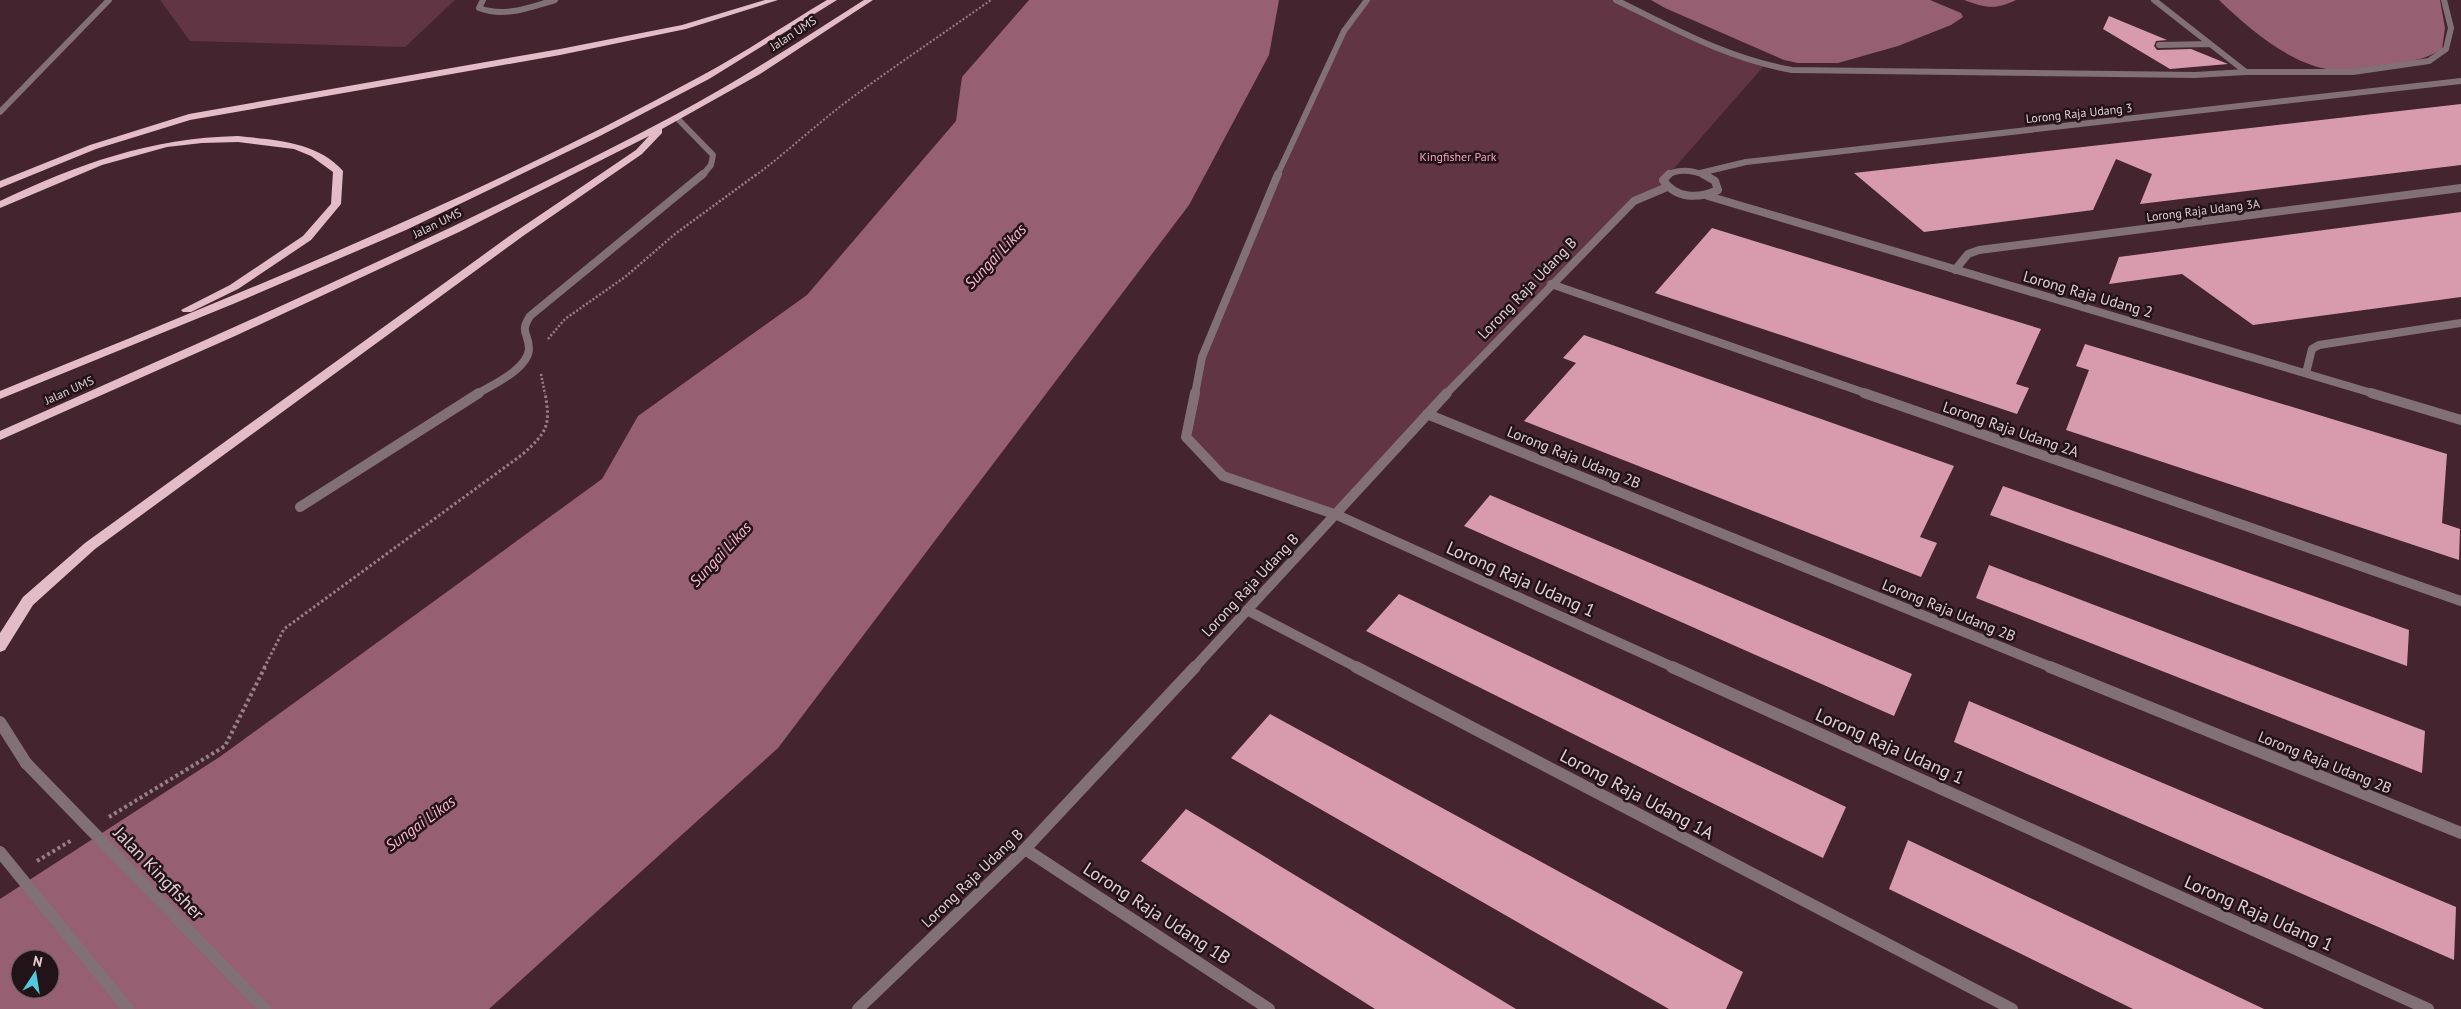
<svg xmlns="http://www.w3.org/2000/svg" width="2461" height="1009" font-family="'PT Sans',sans-serif">
  <rect width="100%" height="100%" fill="#44252f"/>
  <!-- green -->
  <path fill="#613544" d="M160,0H455L405,47L190,41Z
    M1367,0H1616L1763,67L1670,173L1667,187L1634,201L1337,515L1223,476L1186,437L1202,357L1344,31Z"/>
  <!-- water -->
  <path fill="#975f72" fill-rule="evenodd" d="M1029,0H1279L1269,55L1189,205L778,748L489,1009H0V899L221,756L602,479L638,416L807,295L956,121L962,77ZM20,959H50V989H20Z
    M1651,0H1930L1961,13L1963,17L1951,25L1898,46L1838,63H1798L1784,60L1665,8Z
    M1964,0H2016C1995,10 1986,8 1964,0Z
    M2219,0H2440L2445,28L2442,49C2420,62 2409,61 2384,65C2366,68 2346,72 2327,69C2287,62 2247,27 2219,0Z"/>
  <!-- building -->
  <path fill="#d89bae" d="M2109,16L2167,40L2156,41L2154,46L2157,50L2191,49L2228,64L2170,69L2103,29Z
    M2461,104V165L2140,204L2152,174L2116,159L2093,210L1924,232L1854,173Z
    M2461,212V297L2253,325L2182,274L2109,284L2119,257Z
    M1712,228L2041,329L2016,384L2029,388L2017,414L1655,293Z
    M1584,335L1954,466L1920,537L1937,543L1921,577L1524,421L1576,363L1563,358Z
    M2085,344L2447,454L2442,523L2460,529L2459,560L2066,430L2089,370L2076,366Z
    M2003,486L2409,630L2407,666L1990,515Z
    M1490,495L1912,674L1894,716L1464,526Z
    M1989,565L2425,731L2422,773L1976,598Z
    M1399,594L1846,807L1823,858L1366,631Z
    M1969,701L2456,907L2454,960L1954,742Z
    M1270,714L1743,972L1726,1009H1669L1231,758Z
    M1186,809L1516,1009H1375L1141,861Z
    M1908,840L2264,1009H2133L1889,889Z"/>
  <g fill="none" stroke-linecap="round" stroke-linejoin="round">
    <!-- path-far3 -->
    <path stroke="#987e86" stroke-width="2" stroke-dasharray="2 2" stroke-linecap="butt" d="M755,176C788,151 817,124 850,99C896,65 944,33 991,0"/>
    <!-- path-far2 -->
    <path stroke="#987e86" stroke-width="2.5" stroke-dasharray="2 2" stroke-linecap="butt" d="M548,339L565,319L625,277L675,234L757,174
      M541,374L545,394"/>
    <!-- path-far1 -->
    <path stroke="#987e86" stroke-width="3" stroke-dasharray="2.5 2.5" stroke-linecap="butt" d="M264,668L284,629L523,454C547,432 551,426 545,393"/>
    <!-- path -->
    <path stroke="#987e86" stroke-width="4" stroke-dasharray="3 3" stroke-linecap="butt" d="M109,817L225,746L265,667
      M37,861L72,840"/>
    <!-- service-far2 -->
    <path stroke="#817075" stroke-width="6" d="M483,0L479,8C505,18 530,7 555,0
      M2154,0L2246,72H2353L2429,61L2446,49L2451,28L2444,0
      M2159,45L2210,44
      M0,112L109,0
      M677,118L713,155L711,165L702,176"/>
    <!-- service-far1 -->
    <path stroke="#817075" stroke-width="8" d="M477,394C492,385 528,369 529,349C529,333 519,333 530,316L703,174"/>
    <!-- service -->
    <path stroke="#817075" stroke-width="10" d="M300,507L479,393"/>
    <!-- minor-far3 -->
    <path stroke="#817075" stroke-width="6" d="M1616,0C1673,28 1728,59 1792,70L2195,75L2246,72
      M1700,173L1746,162L2461,81
      M1277,176L1344,31L1367,0
      M1667,176C1676,168 1695,170 1705,176"/>
    <!-- minor-far2 -->
    <path stroke="#817075" stroke-width="8" d="M1669,174L1663,180C1676,199 1698,199 1718,190L1715,181L1703,174
      M1708,196L2375,394
      M1955,270L1968,254L1979,250L2461,188
      M1551,284L1868,394
      M2306,373L2312,349L2319,345L2461,323
      M1195,394L1202,357L1278,174
      M1446,394L1634,201L1667,187"/>
    <!-- minor-far1 -->
    <path stroke="#817075" stroke-width="10" d="M1195,393L1186,437L1223,476L1337,515L1675,668
      M1864,393L2461,601
      M2371,393L2461,420
      M1427,414L2053,668
      M1247,610L1358,668
      M1194,668L1447,393"/>
    <!-- minor -->
    <path stroke="#817075" stroke-width="12" d="M1356,667L2012,1009
      M1672,667L2428,1009
      M2050,667L2461,833
      M0,722L26,763
      M1025,849L1269,1009
      M858,1009L1025,849L1195,667"/>
    <!-- trunk -->
    <path fill="#e3bcc8" fill-rule="evenodd" d="M765,0H778L686,29L560,55L190,120L96,149L0,188V181L90,145L189,114L560,49L682,25Z
      M827,0H837L709,79L598,137L406,230L233,304L0,399V391C238,294 476,199 701,76C744,53 785,25 827,0Z
      M864,0H873L760,74L662,129V133L642,154L523,236L95,549L33,605L5,650L0,652V633L23,597L85,543L515,232L636,150L649,136L459,232L235,336L0,440V431C226,331 454,232 673,116C739,81 801,40 864,0Z
      M238,136C274,140 317,141 343,171L341,204L311,240L238,289L191,312H183L181,310L230,285L303,236L331,204L333,172L311,156L294,149L238,142L202,143L167,147L102,165L0,208V201C78,164 150,138 238,136Z"/>
    <!-- minor-bridge -->
    <path stroke="#817075" stroke-width="12" d="M26,763L265,1009
      M0,852L128,1009"/>
  </g>
  <g text-anchor="middle" dominant-baseline="central" stroke-width="5" stroke-linejoin="round" paint-order="stroke">
    <!-- far-street labels -->
    <g font-size="12" fill="#e2cdd3" stroke="#211317">
      <text transform="translate(793 33) rotate(-33)">Jalan UMS</text>
      <text transform="translate(2079 113) rotate(-6)">Lorong Raja Udang 3</text>
      <text transform="translate(2203 210) rotate(-7)">Lorong Raja Udang 3A</text>
      <text transform="translate(437 223) rotate(-26)">Jalan UMS</text>
      <text transform="translate(69 390) rotate(-24)">Jalan UMS</text>
    </g>
    <!-- far-park labels -->
    <g font-size="12" fill="#f7a1bd" stroke="#211317">
      <text x="1458" y="156">Kingfisher Park</text>
    </g>
    <!-- street labels -->
    <g font-size="15" fill="#e2cdd3" stroke="#211317">
      <text transform="translate(1527 288) rotate(-46)">Lorong Raja Udang B</text>
      <text transform="translate(2088 294) rotate(16)">Lorong Raja Udang 2</text>
      <text transform="translate(2011 429) rotate(19)">Lorong Raja Udang 2A</text>
      <text transform="translate(1574 457) rotate(22)">Lorong Raja Udang 2B</text>
      <text transform="translate(1250 585) rotate(-47)">Lorong Raja Udang B</text>
      <text transform="translate(1949 610) rotate(22)">Lorong Raja Udang 2B</text>
      <text transform="translate(2325 762) rotate(22)">Lorong Raja Udang 2B</text>
      <text transform="translate(972 878) rotate(-44)">Lorong Raja Udang B</text>
    </g>
    <!-- water labels -->
    <g font-size="16" font-style="italic" fill="#feb8ce" stroke="#211317">
      <text transform="translate(995 256) rotate(-47)">Sungai Likas</text>
      <text transform="translate(720 554) rotate(-47)">Sungai Likas</text>
      <text transform="translate(420 823) rotate(-36)">Sungai Likas</text>
    </g>
    <!-- near-street labels -->
    <g font-size="18" fill="#e2cdd3" stroke="#211317">
      <text transform="translate(1521 579) rotate(24)">Lorong Raja Udang 1</text>
      <text transform="translate(1890 746) rotate(24)">Lorong Raja Udang 1</text>
      <text transform="translate(1637 794) rotate(28)">Lorong Raja Udang 1A</text>
      <text transform="translate(159 873) rotate(46)">Jalan Kingfisher</text>
      <text transform="translate(1157 913) rotate(33)">Lorong Raja Udang 1B</text>
      <text transform="translate(2259 913) rotate(24)">Lorong Raja Udang 1</text>
    </g>
  </g>
  <!-- north arrow -->
  <g transform="translate(35 974) rotate(12)"><circle r="24" fill="#211317" stroke="#6e5d62"/>
  <path d="M0-4L9 19L0 12L-9 19Z" fill="#53cadc"/>
  <text y="-8" font-size="14" font-weight="bold" text-anchor="middle" fill="#e2cdd3">N</text>
  </g>
</svg>
